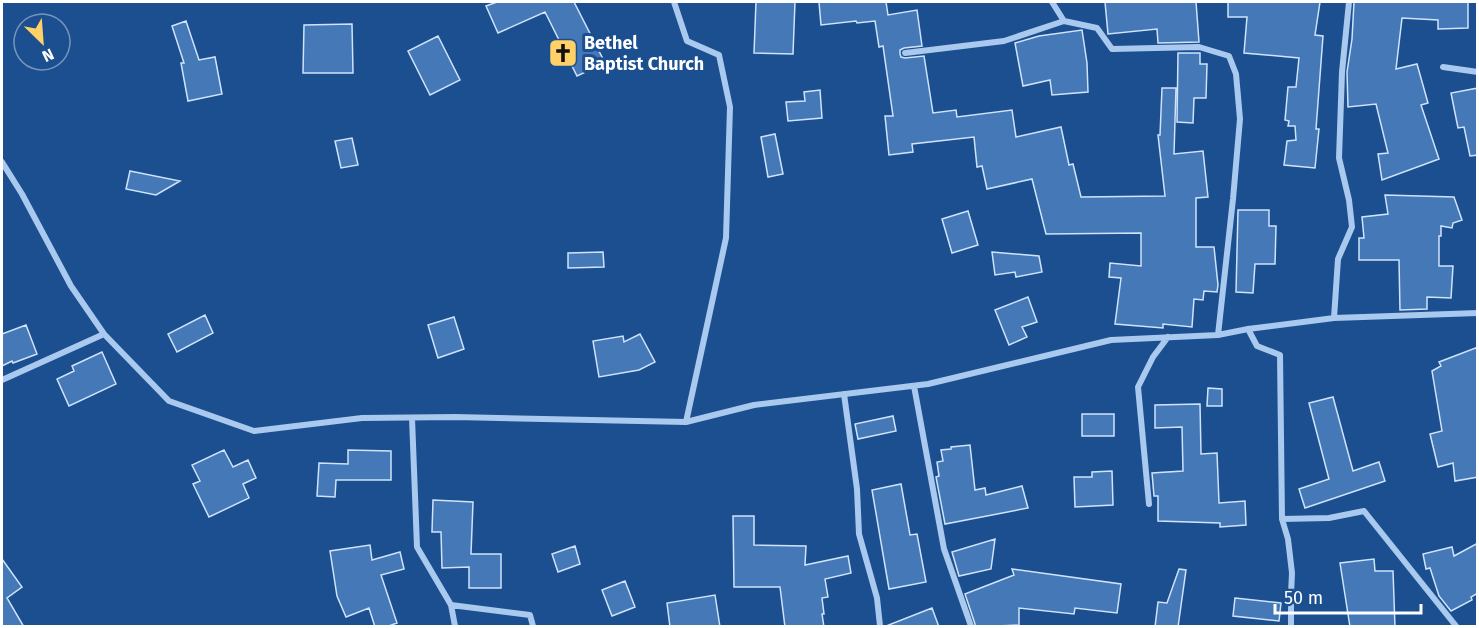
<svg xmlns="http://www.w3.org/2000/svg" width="1479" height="628" font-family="'Fira Sans',sans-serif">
  <rect width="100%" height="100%" fill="#1b4f8f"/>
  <!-- building -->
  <path fill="#4478b7" stroke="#cfe3fa" stroke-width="1.5" d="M497,2H574L605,63L577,76L545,12L498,33L486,6Z
    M756,2H795L793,54L754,53Z
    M819,2H886L888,15L917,10L922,46L904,48L900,50V54L901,57L905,58L924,56L933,113L956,110L957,117L1012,110L1016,137L1061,127L1069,165L1073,164L1081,197L1165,196L1158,135H1160L1162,88H1176L1174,154L1203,151L1208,197L1196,198V247H1214L1218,285L1217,292L1204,291L1203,300L1194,299L1192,327L1163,324V328L1115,324L1121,278L1109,277L1110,263L1141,266V233L1046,234L1032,179L987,189L982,166L977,167L974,137L912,144L913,152L889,155L885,116H893L883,46L879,47L875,21L857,23L856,21L821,25Z
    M1105,2H1196L1199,42L1158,43L1157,29L1108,34Z
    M1228,2H1320L1315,35L1323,36L1316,129H1319L1315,168L1284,165L1287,141L1296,140L1295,126H1288L1289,121L1285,120L1288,87H1296L1299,58L1244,53L1247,17H1228Z
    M1354,2H1468V28L1438,29V20L1402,18L1396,69L1417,64L1428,103L1421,105L1439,159L1382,180L1378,154L1388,153L1376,104L1348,107L1347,72L1352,39Z
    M186,21L199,60L215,57L222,94L188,101L181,63H184L172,26Z
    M352,24L353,73H303L304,25Z
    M1082,30L1087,63L1088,92L1052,95L1050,80L1023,86L1015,43L1039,36Z
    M438,36L460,80L430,95L408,51Z
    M1178,53H1200V64H1207L1206,98H1194L1193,123L1177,122Z
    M1478,88V155L1470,156L1464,127L1458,128L1451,93Z
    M820,90L822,118L788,121L786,102L805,101L804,92Z
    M775,134L783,174L768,177L761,137Z
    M352,138L358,165L341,168L335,141Z
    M130,171L180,181L156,195L126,189Z
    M1385,195L1454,197L1462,220L1453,223L1452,228L1441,226V236H1439V266H1453L1451,298L1427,297V309L1400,310L1399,260H1359V238H1364L1362,217L1388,214Z
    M1238,210H1269V226H1276L1275,264H1255L1253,293L1236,292Z
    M968,211L978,245L952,253L942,219Z
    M603,252L604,267L568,268V253Z
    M992,252L1039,256L1042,272L1016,277L1015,272L995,275Z
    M1028,297L1037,322L1022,327L1027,337L1009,345L995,310Z
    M205,315L213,333L177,352L168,334Z
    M454,317L464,349L438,358L428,325Z
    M26,325L37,354L13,363L12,361L2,366V334Z
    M640,334L655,362L639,370L599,377L593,341L623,336L624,342Z
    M1478,347V477L1455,481L1453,463L1438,467L1430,434L1442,431L1432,371L1441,366L1439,362Z
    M102,352L116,384L69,406L57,379L74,371L72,366Z
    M1208,388L1222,389V406H1207Z
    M1333,397L1353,471L1379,462L1385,481L1305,508L1299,489L1329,479L1309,403Z
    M1200,404L1201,454L1217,453L1219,503L1245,501L1246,525L1220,527V523L1158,521V496H1154L1152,473L1183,471L1182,427L1155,428V405Z
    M1082,414H1114V436H1082Z
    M893,416L896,431L858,439L855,424Z
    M970,445L975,490L985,488L986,495L1022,486L1028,508L945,524L936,477L939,476L937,462L943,461L941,450L951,449V447Z
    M224,450L233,467L248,460L256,478L243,484L249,498L209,517L193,484L200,481L192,465Z
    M348,450L391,451V480H336L335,497L317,496L319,463L348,464Z
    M1112,471L1113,505L1075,507L1074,477H1092V472Z
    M901,484L910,535L917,534L926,582L889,589L872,490Z
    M433,500L473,502L471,554H501V588H469V567L442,568L441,532H432Z
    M733,516H754V545L806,546L805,565L848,556L851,573L825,579L828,597L822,598L824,614H822L824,627H785L780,587H734Z
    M995,539L991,569L959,576L952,552Z
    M1478,543V593L1471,597L1472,600L1451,611L1439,596L1430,568L1426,569L1423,554L1452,547L1454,556Z
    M370,545L372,560L400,552L404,569L381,575L397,623L386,627H375L369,608L346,617L337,596L330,551Z
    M575,546L580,564L558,572L552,554Z
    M2,559L22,587L7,598L24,627H2Z
    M1374,559L1375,571H1393L1395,627H1350L1340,563Z
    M1012,569L1121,584L1117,613L1075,608L1074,614L1019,608V625L976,627L965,594L1014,575Z
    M1179,569L1186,570L1178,627H1155L1158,602L1167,603Z
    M625,581L635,607L612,616L602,590Z
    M715,595L720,627H670L667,603Z
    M1235,598L1281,603L1279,621L1233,616Z
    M932,608L939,627H887L886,626Z"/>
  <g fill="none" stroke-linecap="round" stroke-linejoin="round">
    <!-- street -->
    <path stroke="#a9c9ee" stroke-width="6" d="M674,2L687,41L719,55L730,107L726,238L686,422
      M1052,2L1064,21
      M905,53L1004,41L1064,21L1097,28L1112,49L1199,47L1229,56L1236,74L1240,119L1233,199L1218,335
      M1443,67L1478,72
      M2,162L22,194L71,286L104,334L169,401L254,431L362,418L455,417L686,422L754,405L928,384L1111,340L1218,335L1248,329L1334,318L1478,313
      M1334,318L1338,259L1352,227L1349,200L1339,158L1342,72L1349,2
      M1248,329L1257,346L1280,355L1282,519L1329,518L1364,511L1456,626
      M2,380L104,334
      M914,386L944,549L971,626
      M844,394L857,489L859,534L877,598L880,626
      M412,418L417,547L451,605L530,615L533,626
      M1149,504L1138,387L1153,357L1168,337
      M1282,519L1288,539L1292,573L1291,594V626
      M451,605L455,626"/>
  </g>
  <!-- icons -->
  <defs>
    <g id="church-square" transform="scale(1.5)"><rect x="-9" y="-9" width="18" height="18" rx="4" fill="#ffd166" stroke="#1b4f8f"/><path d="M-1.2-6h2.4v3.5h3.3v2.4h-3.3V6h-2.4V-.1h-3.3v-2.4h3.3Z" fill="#111"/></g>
  </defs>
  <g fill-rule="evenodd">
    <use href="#church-square" x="563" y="53"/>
  </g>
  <g text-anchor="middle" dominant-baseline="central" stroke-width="6" stroke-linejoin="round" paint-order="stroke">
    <!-- poi labels -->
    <g font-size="18" font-weight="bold" fill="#fff" stroke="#1b4f8f" text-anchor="start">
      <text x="584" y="43">Bethel<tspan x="584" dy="21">Baptist Church</tspan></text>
    </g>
  </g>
  <!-- border -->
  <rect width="1479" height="628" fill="none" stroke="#ffffff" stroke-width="6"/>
  <!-- north arrow -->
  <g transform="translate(42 42) rotate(155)"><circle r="28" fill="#1b4f8f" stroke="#7695bc" stroke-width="1.5"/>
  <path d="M0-4.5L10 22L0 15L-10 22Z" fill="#ffd166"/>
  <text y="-9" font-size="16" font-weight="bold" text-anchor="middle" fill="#ffffff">N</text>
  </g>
  <!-- scale -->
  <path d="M1275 604v9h146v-9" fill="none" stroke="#ffffff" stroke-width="3"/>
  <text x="1284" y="604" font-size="18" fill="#ffffff" stroke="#1b4f8f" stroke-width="4.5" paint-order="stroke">50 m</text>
</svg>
